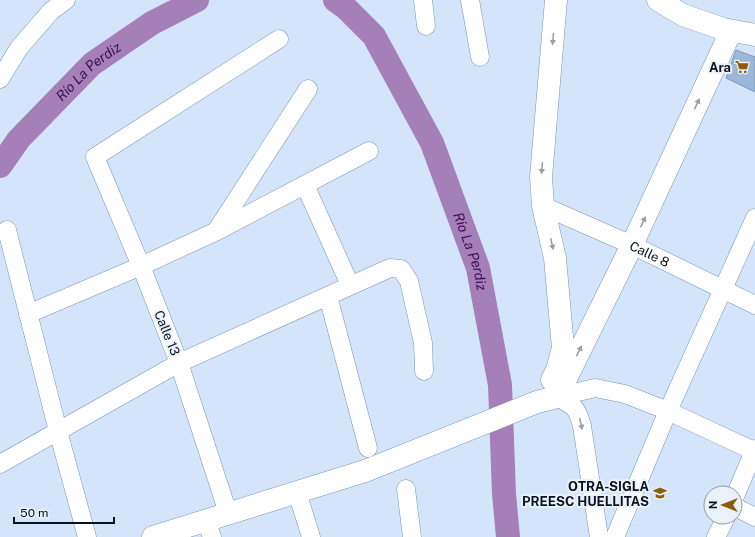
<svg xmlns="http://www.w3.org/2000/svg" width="755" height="537" font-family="'Public Sans',sans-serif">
  <rect width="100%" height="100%" fill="#d4e5fb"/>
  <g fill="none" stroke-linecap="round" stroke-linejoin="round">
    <!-- river -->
    <g stroke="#a57fb8" stroke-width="24">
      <path id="s1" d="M335,0L346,8L374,36L432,143L478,268L500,385L504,494L508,537"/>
      <path id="s2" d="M0,166L19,139L92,64L152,23L197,0"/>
    </g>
  </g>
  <!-- building -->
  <path fill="#9bb7d9" stroke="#7d98b9" d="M736,50L755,57V92L726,78Z"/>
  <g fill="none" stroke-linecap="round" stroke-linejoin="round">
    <!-- minor casing -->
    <g stroke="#7994b5" stroke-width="19">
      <g id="minor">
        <path d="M423,0L426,26"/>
        <path d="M470,0L480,57"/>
        <path d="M0,79L19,48L51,11L66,0"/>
        <path d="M305,185L350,285"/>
        <path id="s3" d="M543,206L632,245L755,305"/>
        <path d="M7,230L58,431L87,537"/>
        <path d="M217,230L308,89"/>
        <path d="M328,296L368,448"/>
        <path d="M28,314L141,266L217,231L369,151"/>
        <path d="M557,397L595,388L625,394L668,411L754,451"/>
        <path d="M557,397C574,406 577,407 582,426L599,537"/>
        <path d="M0,464L179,363L390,268L401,269L409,281L423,343L424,371"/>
        <path d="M406,489L412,537"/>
        <path d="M297,492L311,537"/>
        <path d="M735,496L755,449"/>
        <path d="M735,507L755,517"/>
        <path d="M228,513L179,363L141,266L95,157L279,39"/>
        <path d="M206,520L212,537"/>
        <path d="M615,537L668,411L755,218"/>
        <path d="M716,537L726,517"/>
      </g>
    </g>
    <!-- major casing -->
    <g stroke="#7994b5" stroke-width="23">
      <path id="major" d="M658,0L683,15L723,29L755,35
        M552,380L557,370L563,348L555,258L543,206L541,177L556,0
        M153,537L365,471L537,402L557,397L632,245L731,31"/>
    </g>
    <!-- minor -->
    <use href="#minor" stroke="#fff" stroke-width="18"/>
    <!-- major -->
    <use href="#major" stroke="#fff" stroke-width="22"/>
  </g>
  <!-- one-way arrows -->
  <defs><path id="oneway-solid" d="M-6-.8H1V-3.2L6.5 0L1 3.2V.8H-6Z"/></defs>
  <g fill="#9ca0a5">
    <use href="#oneway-solid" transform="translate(553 39) rotate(95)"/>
    <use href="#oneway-solid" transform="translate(697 104) rotate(-65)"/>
    <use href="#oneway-solid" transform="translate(542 168) rotate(95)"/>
    <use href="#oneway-solid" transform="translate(643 222) rotate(-65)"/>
    <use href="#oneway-solid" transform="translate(552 244) rotate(77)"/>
    <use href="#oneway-solid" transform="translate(579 351) rotate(-63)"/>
    <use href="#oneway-solid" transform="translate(581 424) rotate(78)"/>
  </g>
  <!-- icons -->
  <defs>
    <g id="supermarket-bare" transform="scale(1.08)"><path d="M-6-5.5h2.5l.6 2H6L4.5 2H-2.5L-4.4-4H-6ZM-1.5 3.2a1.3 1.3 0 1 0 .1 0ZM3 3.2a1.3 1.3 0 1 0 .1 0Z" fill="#8c5d03" stroke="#ebf1f8" stroke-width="2.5" paint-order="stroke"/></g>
    <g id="school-bare" transform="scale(1.08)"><path d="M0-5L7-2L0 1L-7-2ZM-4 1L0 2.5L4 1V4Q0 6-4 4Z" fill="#8c5d03" stroke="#ebf1f8" stroke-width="2.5" paint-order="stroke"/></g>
  </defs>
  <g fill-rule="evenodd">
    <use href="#supermarket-bare" x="742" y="67"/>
    <use href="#school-bare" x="660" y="493"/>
  </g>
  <g text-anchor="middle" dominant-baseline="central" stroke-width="4" stroke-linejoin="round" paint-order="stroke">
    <!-- poi labels -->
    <g font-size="13" font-weight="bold" fill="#08121e" stroke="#ebf1f8" text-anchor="end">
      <text x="731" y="67">Ara</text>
      <text x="649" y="486">OTRA-SIGLA<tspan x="649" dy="15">PREESC HUELLITAS</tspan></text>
    </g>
    <!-- street labels -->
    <g font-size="13" fill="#08121e" stroke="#ebf1f8">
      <text stroke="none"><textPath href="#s3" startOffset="117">Calle 8</textPath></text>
      <text transform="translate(167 333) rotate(68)">Calle 13</text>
    </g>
    <!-- water labels -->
    <g font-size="14" font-style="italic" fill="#400d54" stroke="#ebf1f8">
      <text stroke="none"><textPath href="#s2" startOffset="130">Río La Perdiz</textPath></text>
      <text stroke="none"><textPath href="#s1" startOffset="290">Río La Perdiz</textPath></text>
    </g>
  </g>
  <!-- north arrow -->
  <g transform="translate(723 505) rotate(270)"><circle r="19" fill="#ebf1f8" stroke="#9098a1"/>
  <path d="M0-3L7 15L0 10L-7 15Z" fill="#8c5d03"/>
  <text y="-6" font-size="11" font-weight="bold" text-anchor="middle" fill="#08121e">N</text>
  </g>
  <!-- scale -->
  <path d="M14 517v6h100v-6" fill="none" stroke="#08121e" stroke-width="2"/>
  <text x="20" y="517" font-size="12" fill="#08121e" stroke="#ebf1f8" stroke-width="3" paint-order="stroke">50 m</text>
</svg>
